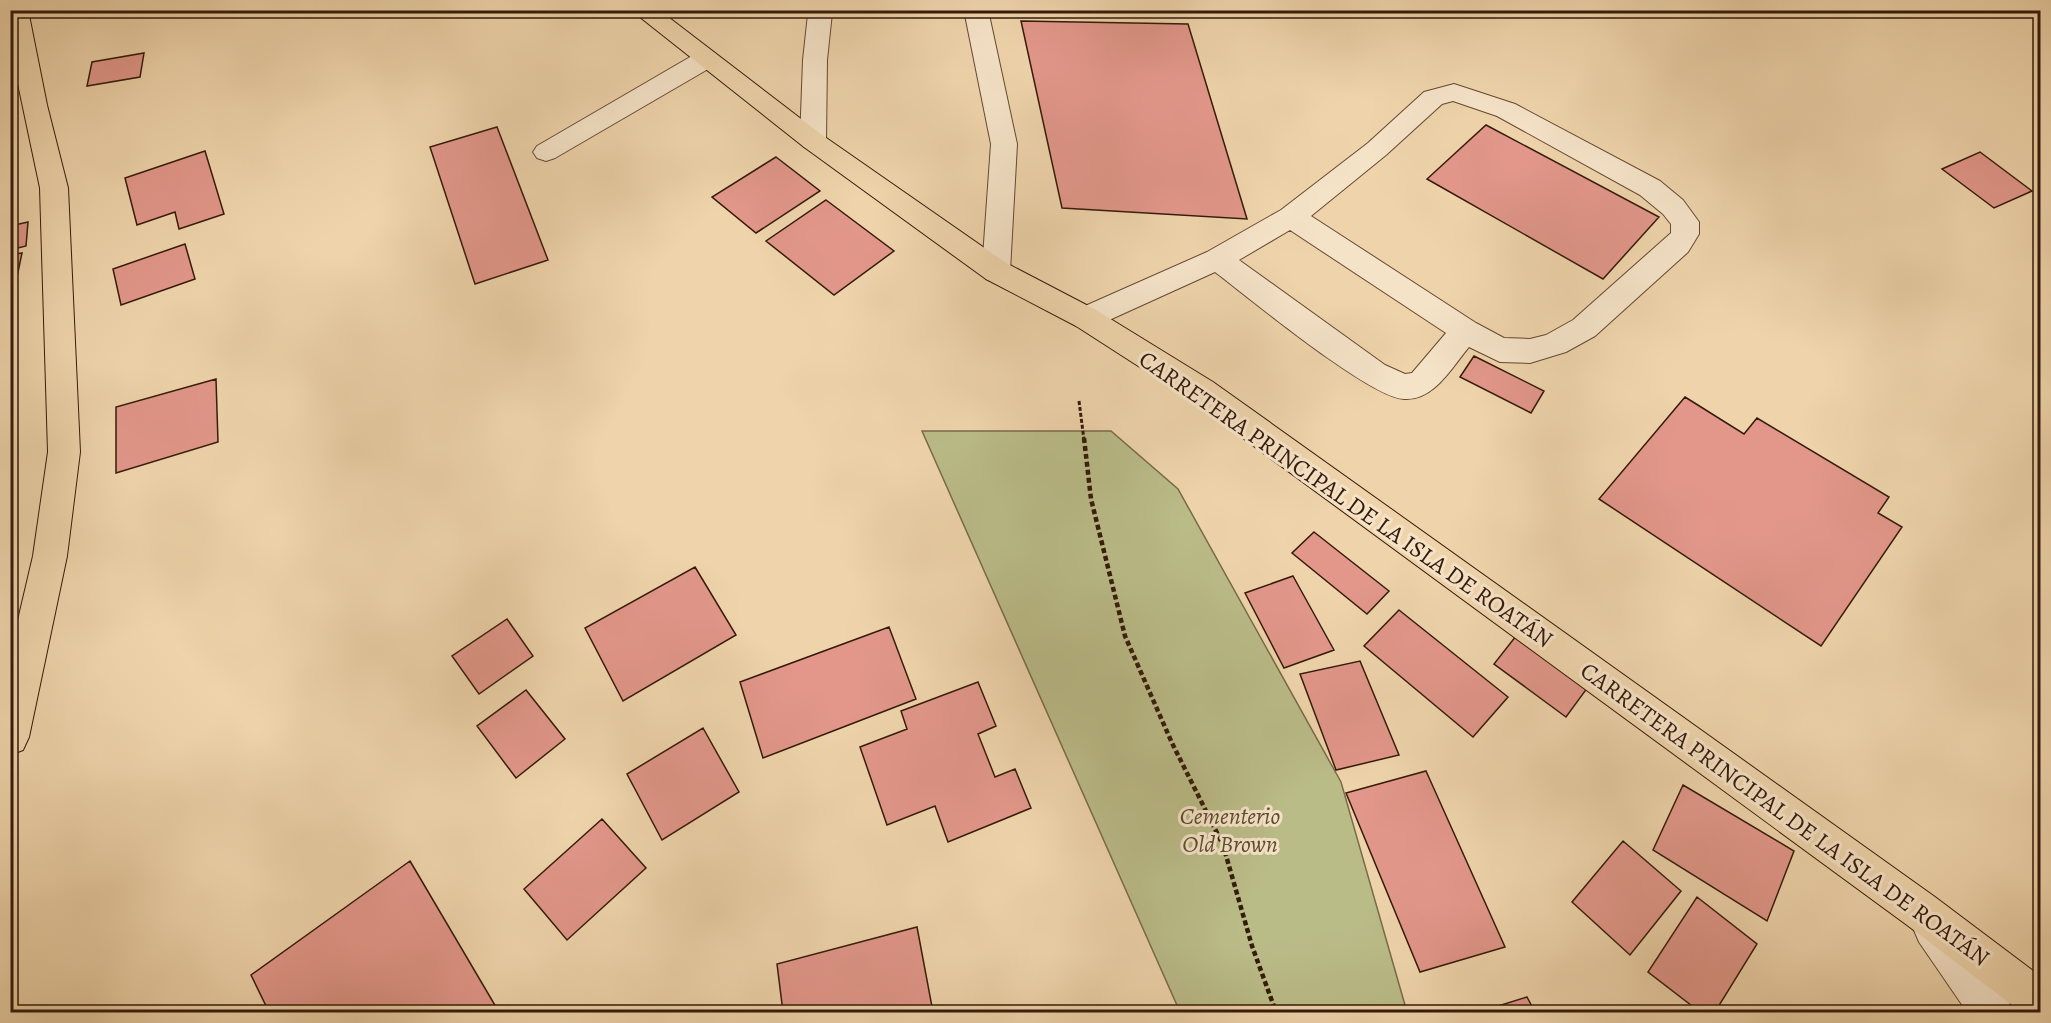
<svg xmlns="http://www.w3.org/2000/svg" width="2051" height="1023" font-family="Alegreya,serif">
  <rect width="100%" height="100%" fill="#efd4ab"/>
  <filter id="stains"><feTurbulence type="fractalNoise" baseFrequency=".00333" numOctaves="4"/><feColorMatrix values="0 0 0 0 .2 0 0 0 0 .09 0 0 0 0 .02 0 0 0 .5 -.17"/></filter>
  <radialGradient id="worn" r=".72"><stop offset=".6" stop-color="#630" stop-opacity="0"/><stop offset="1" stop-color="#630" stop-opacity=".3"/></radialGradient>
  <!-- green -->
  <path fill="#babc88" stroke="#786b49" stroke-width="1.5" d="M922,431H1111L1178,489L1341,782L1407,1012H1180Z"/>
  <!-- building -->
  <path fill="#e2978a" stroke="#351a0a" stroke-width="1.5" d="M1021,21L1188,24L1247,219L1062,208Z
    M144,53L140,77L87,86L92,62Z
    M1486,125L1659,217L1603,279L1427,179Z
    M497,127L548,260L475,284L430,147Z
    M205,151L224,214L179,229L175,212L137,225L125,178Z
    M1980,152L2032,191L1994,208L1942,169Z
    M776,157L820,191L756,233L712,197Z
    M826,200L894,251L834,295L766,241Z
    M28,222L26,246L10,250V226Z
    M185,244L195,279L121,305L113,269Z
    M22,253L13,296H10V255Z
    M1474,356L1544,391L1531,413L1460,377Z
    M216,379L218,442L116,473V407Z
    M1685,397L1744,434L1757,418L1889,497L1878,513L1902,527L1821,646L1599,499Z
    M16,427L14,462L10,463V428Z
    M1314,532L1389,591L1367,614L1292,553Z
    M695,567L736,635L623,701L585,628Z
    M1293,576L1334,650L1284,668L1245,593Z
    M1399,610L1508,697L1473,737L1364,646Z
    M507,619L533,656L479,694L452,656Z
    M889,627L916,699L763,758L740,682Z
    M1516,636L1588,687L1566,717L1494,664Z
    M1360,661L1399,755L1336,770L1300,674Z
    M978,682L996,726L978,734L995,777L1015,769L1031,808L948,842L935,806L887,825L860,747L907,729L901,711Z
    M526,690L565,739L516,778L477,726Z
    M703,728L739,792L662,840L627,774Z
    M1426,771L1505,947L1420,972L1346,793Z
    M1683,785L1794,851L1767,921L1653,850Z
    M602,819L646,868L567,940L524,889Z
    M1623,841L1681,891L1630,955L1572,902Z
    M410,861L499,1012H269L251,975Z
    M1697,897L1757,944L1715,1012H1700L1648,972Z
    M917,927L933,1012H783L777,964Z
    M1527,997L1535,1012H1497L1495,1007Z"/>
  <g fill="none" stroke-linecap="round" stroke-linejoin="round">
    <!-- minor casing -->
    <g stroke="#644832" stroke-width="2">
      <path id="minor" d="M805,10H830L832,13L827,60L826,141L822,147L813,150L804,147L800,141L803,60L808,14Z
        M964,10H988L1017,144L1010,271L1006,279L996,282L986,279L982,271L991,144Z
        M706,51L715,53L718,59L715,65L555,158L546,161L537,158L533,152L537,146L697,53Z
        M1454,84L1515,104L1660,181L1683,200L1699,222V234L1688,252L1595,336L1566,352L1530,363L1500,362L1469,347C1452,367 1434,401 1404,399C1370,398 1248,297 1215,272L1096,326L1086,329L1076,326L1071,318L1076,310L1207,252L1281,210L1368,143L1424,92ZM1453,101L1497,116L1640,195L1663,214L1671,224V233L1573,320L1546,335L1530,339L1504,338L1476,323L1311,216L1386,155L1442,104ZM1290,230L1446,333L1412,373L1405,374L1385,365L1239,260Z
        M1933,908L1947,914L2007,997L2013,1012H1967L1919,942L1913,928L1919,914Z"/>
    </g>
    <!-- major casing -->
    <g stroke="#351a0a" stroke-width="2">
      <path id="major" d="M10,10H28L47,105L68,188L80,452L67,556L29,737L23,750L10,755V654L33,556L48,452L40,188L10,46Z
        M631,10H659L822,135L1006,263L1096,310L1213,382L1935,897L2040,976V1012H2021L1907,925L1191,400L1076,326L986,279L804,147Z"/>
    </g>
    <!-- path-far1 -->
    <path stroke="#351a0a" stroke-width="3" stroke-dasharray="4 2" stroke-linecap="butt" d="M1079,401L1084,440"/>
    <!-- path -->
    <path stroke="#351a0a" stroke-width="4.5" stroke-dasharray="5 3" stroke-linecap="butt" d="M1084,438L1091,499L1125,636L1172,743L1223,845L1252,946L1276,1012"/>
    <!-- minor -->
    <use href="#minor" fill="#f5e3c8" fill-rule="evenodd"/>
    <!-- major -->
    <use href="#major" fill="#efd4ab" fill-rule="evenodd"/>
  </g>
  <g text-anchor="middle" dominant-baseline="central" stroke-width="6" stroke-linejoin="round" paint-order="stroke">
    <!-- street labels -->
    <g font-size="24" fill="#351a0a" stroke="#f5e3c8">
      <text transform="translate(1346 499) rotate(35)">CARRETERA PRINCIPAL DE LA ISLA DE ROATÁN</text>
      <text transform="translate(1785 814) rotate(36)">CARRETERA PRINCIPAL DE LA ISLA DE ROATÁN</text>
    </g>
    <!-- park labels -->
    <g font-size="24" font-style="italic" fill="#5d4b30" stroke="#f5e3c8">
      <text x="1230" y="816">Cementerio<tspan x="1230" dy="28">Old Brown</tspan></text>
    </g>
  </g>
  <!-- margin -->
  <rect width="2051" height="1023" fill="none" stroke="#efd4ab" stroke-width="36"/>
  <rect x="12" y="12" width="2027" height="999" fill="none" stroke="#351a0a" stroke-width="3"/>
  <rect x="18" y="18" width="2015" height="987" fill="none" stroke="#351a0a" stroke-width="1.5"/>
  <rect width="100%" height="100%" filter="url(#stains)"/>
  <rect width="100%" height="100%" fill="url(#worn)"/>
</svg>
